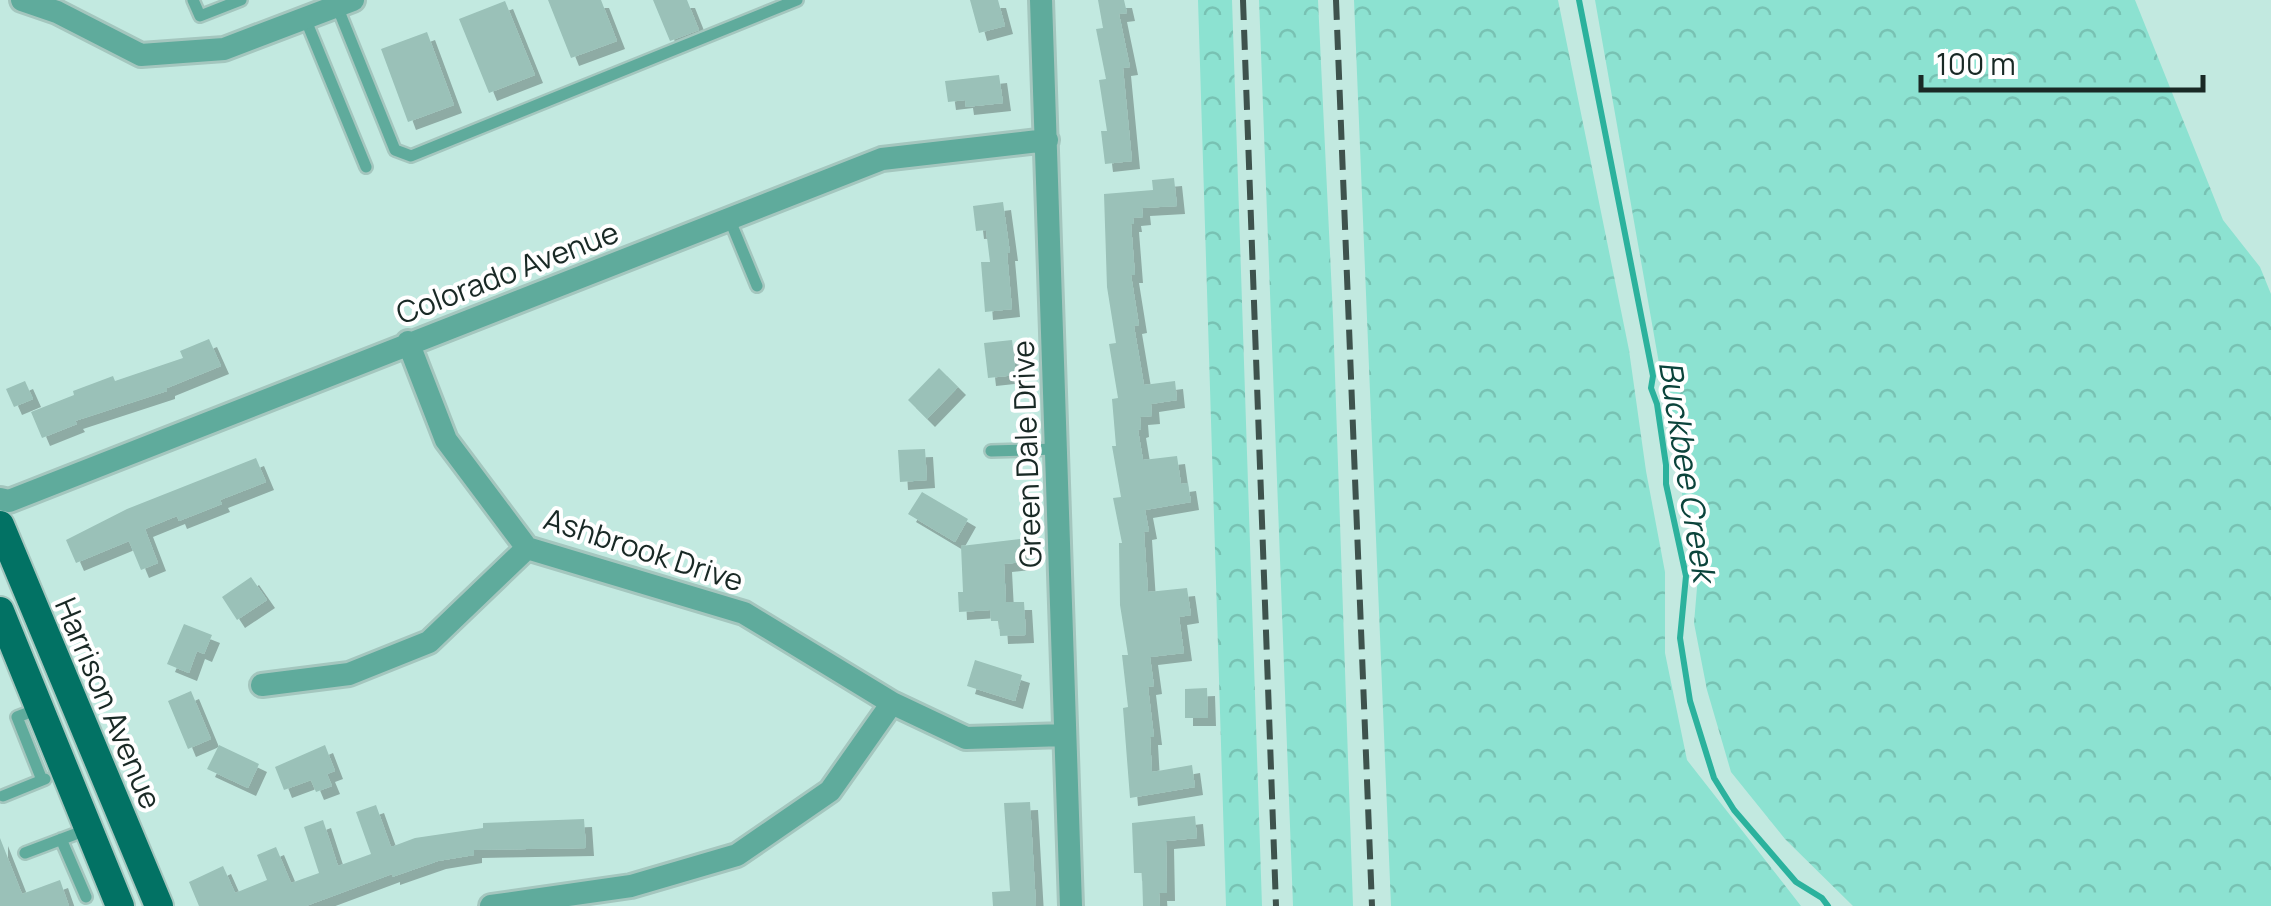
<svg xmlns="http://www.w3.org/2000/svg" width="2271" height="906" font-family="Manrope,sans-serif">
  <defs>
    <pattern id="forest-crowns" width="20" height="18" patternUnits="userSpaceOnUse" patternTransform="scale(2.5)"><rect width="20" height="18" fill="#8ce2d1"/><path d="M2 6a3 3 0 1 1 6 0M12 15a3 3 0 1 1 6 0" fill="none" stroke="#78c2b3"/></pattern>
    <filter id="shadow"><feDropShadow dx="8" dy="8" stdDeviation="0" flood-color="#0004"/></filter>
  </defs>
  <rect width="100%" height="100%" fill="#c2e9e0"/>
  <!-- forest -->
  <path fill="url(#forest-crowns)" d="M1198,0H1232L1262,906H1226Z
    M1259,0H1318L1333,316L1353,906H1293Z
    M1354,0H1558L1629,350L1646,471L1665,572V653L1687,760L1801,906H1391Z
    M1595,0H2135L2223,220L2260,267L2271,294V906H1853L1785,839L1731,772L1707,690L1694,623L1699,564L1682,494Z"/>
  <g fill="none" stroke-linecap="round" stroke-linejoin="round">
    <!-- stream -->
    <path stroke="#2bb29d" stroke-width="6" d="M1579,0L1653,376L1651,388L1657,404L1666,465V484L1686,576L1680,638L1690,701L1714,778L1734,810L1796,882L1822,898L1828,906"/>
  </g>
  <!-- building -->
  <path fill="#9ac1b8" filter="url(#shadow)" d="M548,0H601L617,41L571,58Z
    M653,0H687L699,30L670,41Z
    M970,0H998L1005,26L979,33Z
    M1098,0H1124L1127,13L1119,14L1130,67L1123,68L1132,161L1105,164L1101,131H1107L1099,80L1106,79L1096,29L1103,28Z
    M505,1L535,75L489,93L459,19Z
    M427,32L454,105L408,122L381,49Z
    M999,75L1003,103L966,107L965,100L948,102L945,81Z
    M1174,178L1177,206L1142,208L1143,217L1133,218L1134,224H1131L1135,275H1131L1139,325L1134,326L1144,385L1175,381L1177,400L1151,404L1152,416L1140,417L1141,429L1138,430L1143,460L1177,456L1181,484L1188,483L1191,502L1145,510L1149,531L1144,532L1148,592L1187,588L1191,615L1179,617L1184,653L1150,657L1154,686L1148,687L1154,737H1150L1152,772L1192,765L1195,787L1130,798L1123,708L1128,707L1122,655H1128L1120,605L1119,543H1122L1113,498L1121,497L1112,446H1116L1112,399L1118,398L1109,344L1116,343L1107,287L1104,194L1153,190L1152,180Z
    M1003,202L1010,253H1007L1012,309L985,312L981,262H990L986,230L976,231L973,206Z
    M209,339L221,366L167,388V391L75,421L77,424L42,438L31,412L74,395L73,391L113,376L115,381L183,358L180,351Z
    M1012,340L1016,375L988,378L984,343Z
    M939,368L958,387L927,419L908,400Z
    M25,381L33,399L14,407L6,389Z
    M925,449L927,480L900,482L898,450Z
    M256,458L266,482L220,500L222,504L179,521L177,516L145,529L158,563L141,570L129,541L76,563L66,540L127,509Z
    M922,492L968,519L955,542L908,514Z
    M1020,539L1022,562L1004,564L1006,602H1024L1026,635L1000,636L999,621H991L990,610L959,612L958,592H963L961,546Z
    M251,577L267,600L237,620L222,597Z
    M184,624L212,635L204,654L197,651L189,673L167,664Z
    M975,660L1022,675L1015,701L967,686Z
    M1207,688L1208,718H1185V689Z
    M191,691L211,739L188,749L168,701Z
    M219,745L259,764L248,788L207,769Z
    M325,745L335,771L327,774L332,786L316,792L311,780L284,790L275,767Z
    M1030,802L1036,906H993L992,892L1010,891L1004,803Z
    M376,805L391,847L415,838L483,828V823L584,819L586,848L474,850V855L438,861L392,877V874L306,906H199L189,882L223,866L235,893L267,880L257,855L276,847L291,883L319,873L304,827L323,820L338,866L371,854L356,812Z
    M1195,816L1197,838L1166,841L1167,893H1159L1160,906H1143L1142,873H1134L1132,823Z
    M0,838L22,894L60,880L69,906H0Z"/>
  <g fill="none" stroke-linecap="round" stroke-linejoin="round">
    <!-- service casing -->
    <g stroke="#a4c6be" stroke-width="16">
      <path id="service" d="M193,0L200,16L241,0
        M337,6L395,150L411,156L797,0
        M305,18L366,167
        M729,218L757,286
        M991,451L1056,449
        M38,709L17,717L42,780
        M3,796L45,779
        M61,839L86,897
        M25,853L86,830"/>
    </g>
    <!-- minor casing -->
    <g stroke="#a4c6be" stroke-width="28">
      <path id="minor" d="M22,0L57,12L141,55L224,49L353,0
        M1041,0L1071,906
        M408,342L446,440L527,548L744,613L892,703L966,738L1065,735
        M0,499L9,501L882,159L1047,140
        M262,685L349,674L429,642L527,548
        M491,906L631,886L737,855L830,791L892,703"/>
    </g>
    <!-- primary casing -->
    <g stroke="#a4c6be" stroke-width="32">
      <path id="primary" d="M0,525L159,906
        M0,611L120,906"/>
    </g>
    <!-- service -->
    <use href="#service" stroke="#5fab9c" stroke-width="11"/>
    <!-- minor -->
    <use href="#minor" stroke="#5fab9c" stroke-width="22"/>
    <!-- primary -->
    <use href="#primary" stroke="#027264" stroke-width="28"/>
    <!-- rail -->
    <path stroke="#3e534d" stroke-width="6" stroke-dasharray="20 10" stroke-linecap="butt" d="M1243,0L1276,906
      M1336,0L1372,906"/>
  </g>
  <g text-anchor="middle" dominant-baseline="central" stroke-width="8" stroke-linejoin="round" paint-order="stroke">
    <!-- street labels -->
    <g font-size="30" fill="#192925" stroke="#fff">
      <text transform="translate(507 272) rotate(-21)">Colorado Avenue</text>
      <text transform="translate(1026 454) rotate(-92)">Green Dale Drive</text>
      <text transform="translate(644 549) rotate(18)">Ashbrook Drive</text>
      <text transform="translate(109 703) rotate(67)">Harrison Avenue</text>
    </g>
    <!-- water labels -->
    <g font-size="32" font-style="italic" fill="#0b443b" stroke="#fff">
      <text transform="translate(1688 471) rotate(81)">Buckbee Creek</text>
    </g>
  </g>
  <!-- scale -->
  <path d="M1921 75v15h282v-15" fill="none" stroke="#192925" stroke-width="5"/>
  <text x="1936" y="75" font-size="30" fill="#192925" stroke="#ffffff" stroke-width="8" paint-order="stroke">100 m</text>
</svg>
